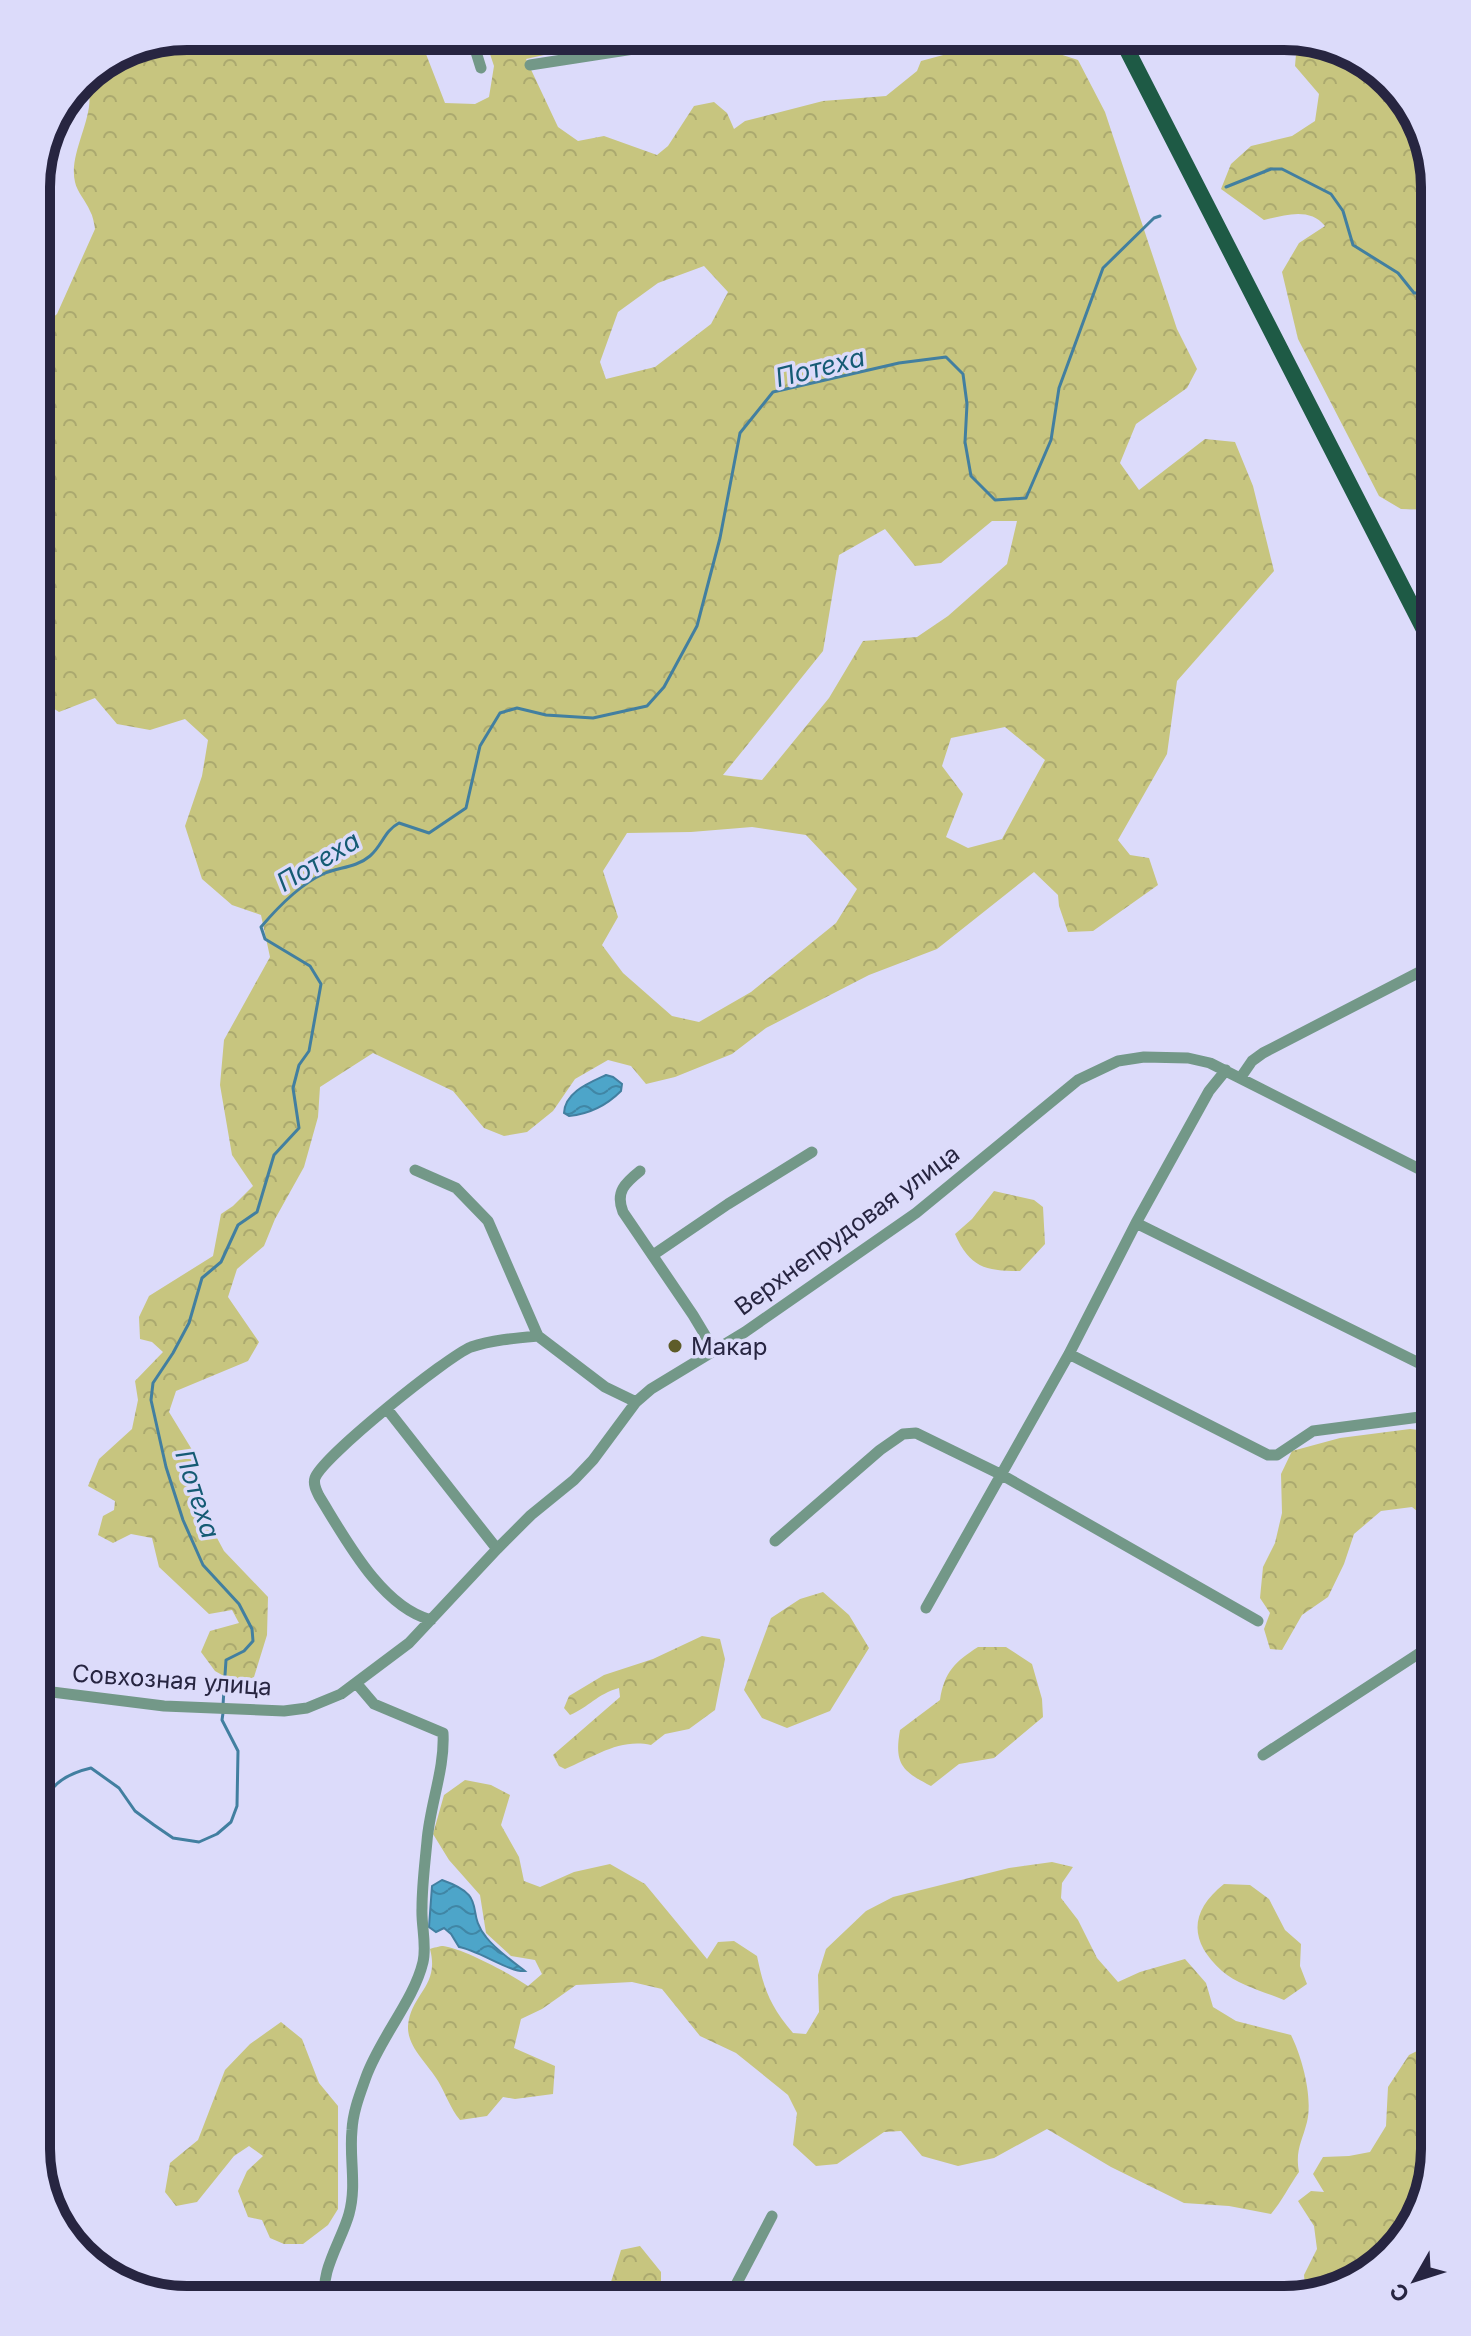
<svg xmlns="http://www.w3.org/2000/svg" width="1471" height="2336" font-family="Inter,sans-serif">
  <defs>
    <pattern id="forest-crowns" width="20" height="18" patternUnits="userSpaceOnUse" patternTransform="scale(2)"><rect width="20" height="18" fill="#c7c57f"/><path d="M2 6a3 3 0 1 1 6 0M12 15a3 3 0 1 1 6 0" fill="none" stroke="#aba96f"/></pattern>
    <pattern id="water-waves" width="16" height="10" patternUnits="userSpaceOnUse" patternTransform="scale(2)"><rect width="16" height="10" fill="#4da5c9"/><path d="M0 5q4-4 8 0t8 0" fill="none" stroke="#4086a5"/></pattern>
  </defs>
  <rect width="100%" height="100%" fill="#dcdbfa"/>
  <!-- forest -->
  <path fill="url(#forest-crowns)" fill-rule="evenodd" d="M187,36H419L445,103L475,104L489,97L494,66L484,36H545L553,53L526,59L558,127L578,141L604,136L657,155L668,146L694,106L714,102L727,113L734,129L745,121L823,101L886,96L917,71L921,61L973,47L987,36H1036L1041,48L1078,60L1105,112L1177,329L1197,369L1187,388L1136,424L1120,463L1139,490L1205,439L1235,442L1253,486L1274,571L1177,681L1167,754L1118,840L1130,855L1149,858L1158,885L1093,931L1068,932L1059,906L1058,895L1034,872L937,949L869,975L766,1028L732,1054L675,1077L646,1084L631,1066L608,1060L575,1079L553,1111L527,1132L504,1136L484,1128L453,1091L373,1053L320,1087L318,1117L304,1167L275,1219L264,1246L237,1269L228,1297L259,1342L248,1361L176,1391L169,1412L194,1453L197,1487L203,1512L224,1551L268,1597L267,1635L254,1677L238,1684L215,1671L201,1652L210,1631L239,1623L232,1610L209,1614L159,1567L152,1538L131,1534L113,1543L98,1535L103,1516L114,1510L115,1501L88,1486L99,1459L132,1429L138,1400L135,1381L163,1352L152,1342L140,1339L139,1317L149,1296L213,1256L221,1214L233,1206L253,1186L232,1155L220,1085L224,1040L270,957L261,915L232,905L202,879L185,826L202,776L208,740L185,719L150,730L117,724L95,698L59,712L36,697V332L57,314L95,229C94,223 93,216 90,211C86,201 77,192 75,182C67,149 104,106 83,78L130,47ZM704,266L728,292L711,324L655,367L606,379L600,362L618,312L658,283ZM992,521H1017L1007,564L948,616L917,637L863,641L829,698L762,780L723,775L823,651L839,555L885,529L915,566L941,563ZM1005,727L1045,760L1002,839L968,848L946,837L963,794L942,766L951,738ZM752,827L806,835L857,889L836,923L751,992L699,1022L672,1016L623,973L602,945L618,917L603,871L627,833L691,832Z
    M1278,36H1294L1368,62L1419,120L1425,146V160L1430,164L1435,187V510L1401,509L1379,496L1298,339L1282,272L1299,243L1325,226C1310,207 1285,215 1264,220L1221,189L1231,164L1251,146L1292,136L1315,121L1319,94L1295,66L1296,54Z
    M994,1191L1034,1200L1043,1207L1045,1244L1020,1271C986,1271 970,1268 955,1234L972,1219Z
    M1410,1429L1435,1432V1533L1432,1523L1412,1507L1381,1511L1354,1534L1344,1564L1328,1597L1302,1615L1282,1650L1270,1649L1264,1629L1270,1613L1260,1598L1263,1567L1275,1543L1282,1513L1281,1474L1292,1451L1340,1438Z
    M823,1592L849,1615L869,1648L830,1711L787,1728L762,1718L744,1690L771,1618L800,1599Z
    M702,1636L720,1639L725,1659L715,1710L689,1729L665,1734L651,1745C619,1738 594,1757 565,1769L559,1766L553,1755L620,1697L619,1688C597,1694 589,1707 570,1715L564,1708L569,1696L604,1675L653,1659Z
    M978,1647H1006L1032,1664L1042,1699L1043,1717L994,1758L959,1764L931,1786C902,1771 894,1764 900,1730L940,1700C944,1672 956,1661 978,1647Z
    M465,1780L491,1785L510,1795L501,1825L519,1857L524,1881L540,1887L574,1872L610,1864L645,1884L707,1959L718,1942L734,1941L757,1956C764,1990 770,2006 793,2033L806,2034L819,2012L818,1975L826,1949L866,1911L893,1897L1009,1868L1052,1862L1073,1867L1062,1883L1061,1898L1078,1920L1097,1958L1118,1982L1140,1972L1185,1959L1206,1983L1213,2007L1236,2021L1291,2035C1302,2057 1313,2097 1307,2122C1302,2142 1295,2150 1299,2172C1289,2186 1282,2201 1271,2214L1229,2206L1184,2203L1111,2167L1047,2129L994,2158L958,2166L922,2156L901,2131L884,2132L837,2164L816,2166L793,2145L797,2113L788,2095L736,2053L700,2036L662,1989L632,1982L576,1985L542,2009L521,2019L514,2048L555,2066L553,2094L515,2099L503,2097L487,2116L460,2120C450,2108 446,2094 438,2081C428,2064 407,2047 408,2026C411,1993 440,1987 430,1949C433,1948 440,1946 443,1946C462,1948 511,1974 528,1986L542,1974L535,1960L511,1956L486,1933L480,1895L449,1860L433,1834L444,1795Z
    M1224,1884L1250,1885L1269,1899L1285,1930L1301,1944L1300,1966L1307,1984L1284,2000C1265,1992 1238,1985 1222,1971C1189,1941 1189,1912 1224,1884Z
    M281,2022L302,2039L319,2083L338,2106V2209L328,2225L303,2244H284L270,2238L262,2220L248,2217L238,2191L247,2171L263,2156L249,2146L234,2156L197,2202L176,2206L165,2192L170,2163L198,2140L225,2070L250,2044Z
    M1435,2042V2149L1427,2170L1429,2171L1415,2225L1351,2284L1306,2295L1304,2275L1317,2249L1314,2226L1298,2201L1311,2191L1324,2192L1313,2174L1323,2157L1349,2156L1370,2152L1386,2126L1388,2087L1409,2055Z
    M640,2246L661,2272V2295L656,2300H592L610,2285L621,2250Z"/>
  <!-- water -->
  <path fill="url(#water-waves)" stroke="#427fa0" stroke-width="2" d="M606,1075L613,1077L622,1084L621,1091C607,1105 589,1114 569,1116L564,1113C565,1092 589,1083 606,1075Z
    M442,1880C490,1897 464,1910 486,1937C496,1950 512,1961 525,1971C511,1973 478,1950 459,1947L451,1934L444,1928L436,1932L429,1927L432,1886Z"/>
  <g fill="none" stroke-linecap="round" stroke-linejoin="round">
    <!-- stream -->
    <path stroke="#427fa0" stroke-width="3" d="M1226,187L1271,169H1282L1331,194L1343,211L1353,245L1398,273L1414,293H1435
      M223,1705L226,1660L244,1651L253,1641L252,1629L239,1604L203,1565L183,1520L166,1467L151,1400L153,1383L173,1353L189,1323L202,1278L221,1262L238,1225L257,1212L274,1155L299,1128L293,1088L299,1065L309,1051L321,984L310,966L265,939L261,927C278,907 299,885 323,874C338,867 356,868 370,856C382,846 384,831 399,823L429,833L466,808L480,746L500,713L517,708L546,715L593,718L647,706L664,687L697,626L720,538L740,433L773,392L899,363L946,357L963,374L967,404L965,442L971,476L995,500L1026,498L1051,440L1059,388L1103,268L1154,218L1160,216
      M36,1815C49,1787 61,1775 91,1768L119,1788L135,1811L154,1825L173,1838L199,1842L217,1834L231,1822L237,1806L238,1751L222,1720L223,1713"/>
    <!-- street -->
    <path stroke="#739888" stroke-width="11" d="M471,36L481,68
      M530,65L666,44L682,36
      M1226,1070L1209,1091L1136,1223L1435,1371
      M1241,1077L1252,1061L1263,1053L1435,964
      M415,1170L456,1188L488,1221L538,1336L605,1387L636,1402
      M640,1171C625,1183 615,1192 623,1212L693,1315L714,1350
      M653,1255L728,1204L812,1152
      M1069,1354L1268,1455H1277L1313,1431L1435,1415
      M387,1409L497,1549
      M775,1541L880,1450L903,1434L916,1433L1002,1475L1258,1621
      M926,1608L1069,1354L1136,1223
      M431,1620C381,1607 345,1538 319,1496C316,1490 313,1484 315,1478C322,1457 448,1356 471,1347C492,1340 516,1338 538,1336
      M36,1690L164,1706L284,1711L307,1708L341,1694L409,1643L497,1549L531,1515L574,1480L593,1460L636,1402L651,1389L745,1332L916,1213L1078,1080L1118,1061L1144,1057L1188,1058L1210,1063L1435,1177
      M1263,1755L1435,1643
      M327,2300C317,2276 342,2240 349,2214C357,2185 349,2158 352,2130C353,2111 360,2094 366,2077C380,2038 414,2000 423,1962C427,1945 421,1925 422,1908C422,1885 425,1863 427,1841C430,1804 445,1769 443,1733L374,1704L357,1684
      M728,2300L772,2216"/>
    <!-- primary -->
    <path stroke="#1e5a45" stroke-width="16" d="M1120,36L1435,651"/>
  </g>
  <!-- markers -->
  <circle fill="#5e5c29" stroke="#dcdbfa" stroke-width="3" cx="675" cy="1346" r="8"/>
  <g text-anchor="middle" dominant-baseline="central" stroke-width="7" stroke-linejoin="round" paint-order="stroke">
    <!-- street labels -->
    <g font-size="24" fill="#272541" stroke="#dcdbfa">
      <text transform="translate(847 1230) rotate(-36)">Верхнепрудовая улица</text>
      <text transform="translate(172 1680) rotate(4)">Совхозная улица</text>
    </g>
    <!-- poi labels -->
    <g font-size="24" fill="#272541" stroke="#dcdbfa" text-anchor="start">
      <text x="691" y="1346">Макар</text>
    </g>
    <!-- water labels -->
    <g font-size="26" font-style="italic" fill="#155b74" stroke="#dcdbfa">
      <text transform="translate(820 367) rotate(-14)">Потеха</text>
      <text transform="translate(318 861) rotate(-31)">Потеха</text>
      <text transform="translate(198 1494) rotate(72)">Потеха</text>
    </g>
  </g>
  <!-- crop -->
  <path d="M0 0H1471V2336H0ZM187 50H1284A137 137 0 0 1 1421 187V2149A137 137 0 0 1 1284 2286H187A137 137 0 0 1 50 2149V187A137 137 0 0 1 187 50Z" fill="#dcdbfa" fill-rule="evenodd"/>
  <path fill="none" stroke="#272541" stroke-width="10" d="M187 50H1284A137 137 0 0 1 1421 187V2149A137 137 0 0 1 1284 2286H187A137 137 0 0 1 50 2149V187A137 137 0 0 1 187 50Z"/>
  <!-- north arrow -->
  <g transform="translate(1415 2280) rotate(231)" stroke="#dcdbfa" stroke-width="6" paint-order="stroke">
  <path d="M0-6L14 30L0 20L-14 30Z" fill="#272541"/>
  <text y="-12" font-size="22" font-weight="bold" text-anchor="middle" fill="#272541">С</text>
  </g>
</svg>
